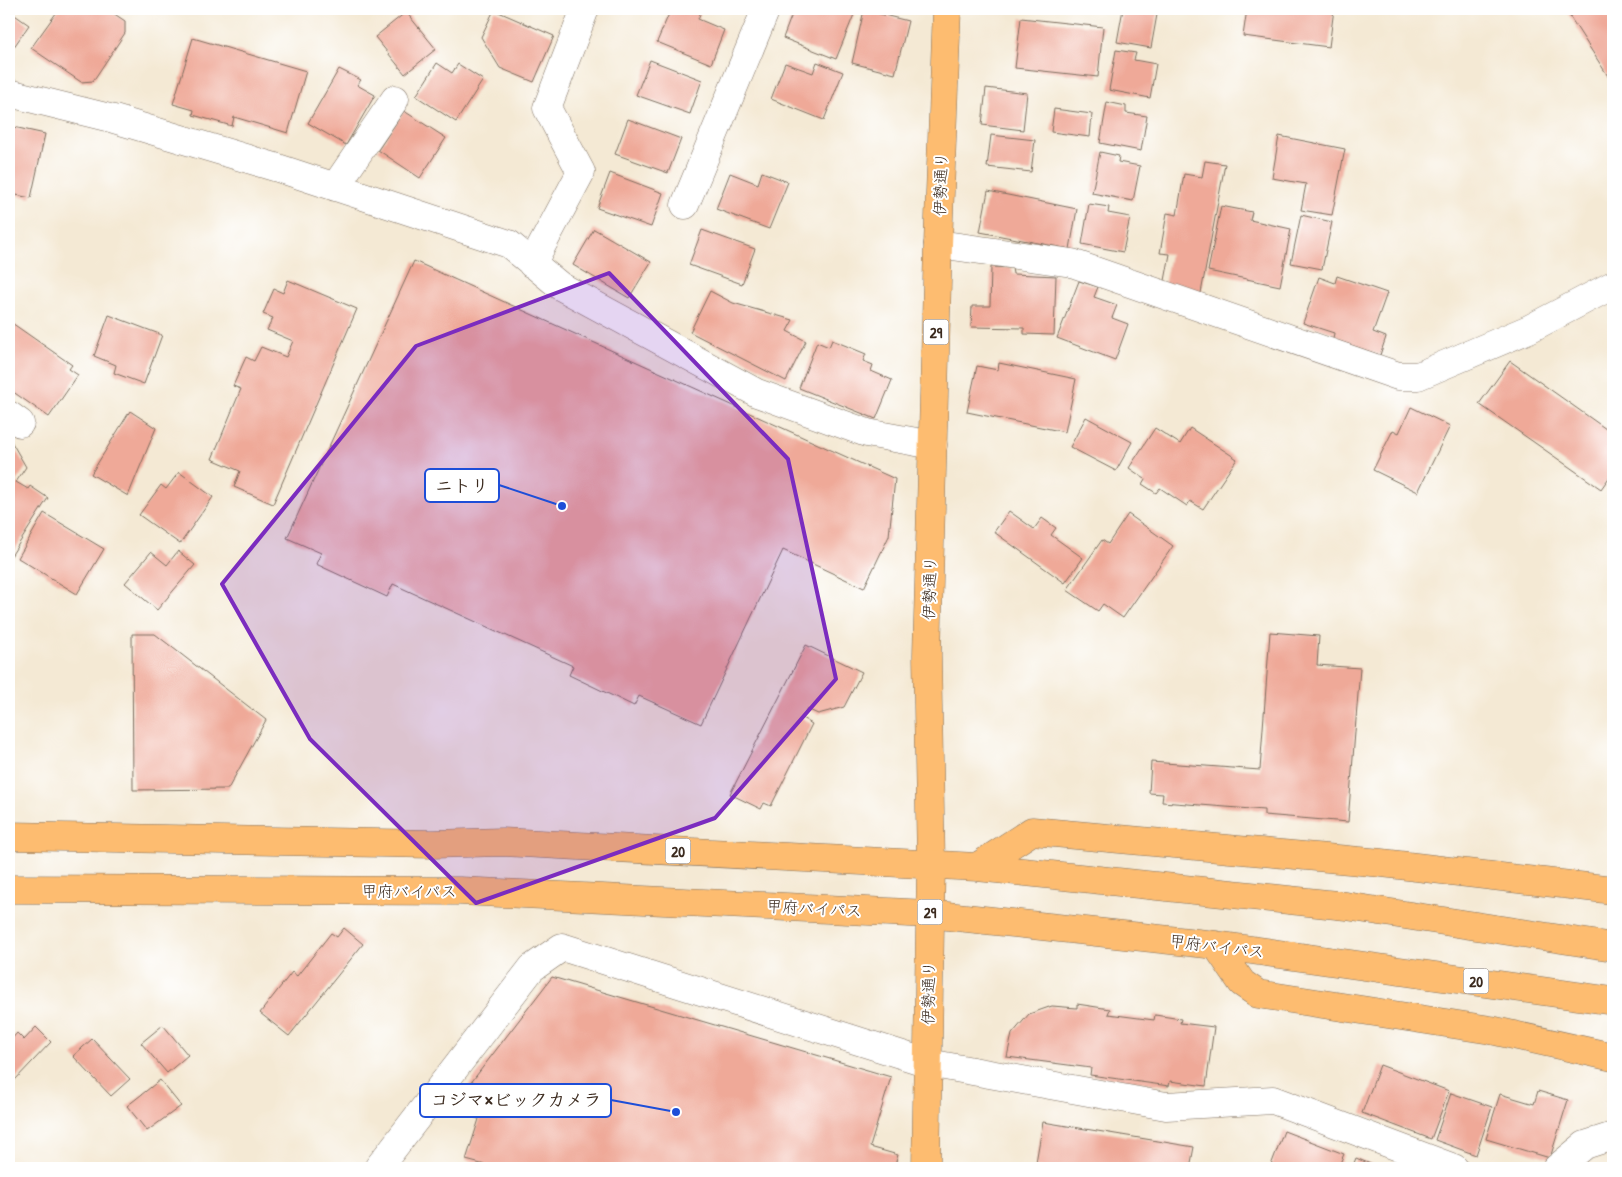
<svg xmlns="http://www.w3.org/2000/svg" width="1622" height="1177" font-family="'Patrick Hand','Klee One',sans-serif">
  <rect width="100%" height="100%" fill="#fff"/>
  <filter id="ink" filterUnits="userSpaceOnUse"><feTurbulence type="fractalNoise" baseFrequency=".02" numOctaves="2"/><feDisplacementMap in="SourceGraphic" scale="10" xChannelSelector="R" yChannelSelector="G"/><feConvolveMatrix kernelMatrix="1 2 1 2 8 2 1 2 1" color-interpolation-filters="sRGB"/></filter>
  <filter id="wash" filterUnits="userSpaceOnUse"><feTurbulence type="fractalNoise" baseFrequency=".0096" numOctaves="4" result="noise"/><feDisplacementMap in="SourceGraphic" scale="20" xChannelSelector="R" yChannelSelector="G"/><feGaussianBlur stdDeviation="1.12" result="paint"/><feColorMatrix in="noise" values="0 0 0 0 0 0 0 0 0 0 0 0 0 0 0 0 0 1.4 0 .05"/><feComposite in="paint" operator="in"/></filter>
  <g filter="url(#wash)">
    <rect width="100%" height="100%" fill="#f4e9d4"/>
    <g id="blocks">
      <!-- building -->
      <path fill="#efa998" d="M59,9H107L125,21V33L93,81L81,82L31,48Z
        M671,9H702L698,19L724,30L711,64L657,42Z
        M794,9H814L824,13L826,9H848L855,12L836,59L783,38Z
        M1123,9H1158L1151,48L1117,42Z
        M1247,9H1334L1329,47L1243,36Z
        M1565,9H1613V84Z
        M494,10L554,36L534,82L500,68L481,37Z
        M864,10L908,21L895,74L852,63Z
        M9,11L29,25L9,54Z
        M406,12L436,49L405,74L375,37Z
        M1021,18L1103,27L1098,77L1015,68Z
        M193,38L306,71L288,133L234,117L232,126L193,115L194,110L173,104Z
        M1116,50L1136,53L1134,60L1156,64L1150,98L1109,90Z
        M650,60L702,80L690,114L636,95Z
        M817,62L843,72L824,120L771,99L785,63L813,73Z
        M437,63L452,73L458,64L483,80L456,122L416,96Z
        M339,69L361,80L357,85L375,95L346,145L308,123Z
        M986,88L1027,93L1023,130L982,125Z
        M1107,102L1126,106V113L1147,116L1141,151L1100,143Z
        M1054,109L1092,114L1090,137L1051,132Z
        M404,111L446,138L420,178L378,150Z
        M628,119L681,139L668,173L615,154Z
        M9,126L45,134L31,198L11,194L10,202Z
        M991,135L1035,140L1031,172L987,167Z
        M1279,136L1345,149L1332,215L1301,210L1306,184L1272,178Z
        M1100,152L1119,156L1118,162L1140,166L1133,201L1092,193Z
        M1205,161L1225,164L1201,293L1164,286L1170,254L1160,253L1167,213L1177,215L1184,174L1202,177Z
        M762,172L788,182L769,229L716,209L730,173L758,184Z
        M610,173L663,193L651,227L597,208Z
        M988,191L1077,209L1070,249L980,232Z
        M1089,204L1109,207L1108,213L1130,217L1123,252L1082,244Z
        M1221,206L1252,212L1250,220L1291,229L1280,286L1208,271Z
        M1301,215L1332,222L1322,269L1291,263Z
        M594,229L651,262L629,298L573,265Z
        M702,230L755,249L742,284L689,265Z
        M414,261L895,479L889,536L864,588L783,550L701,724L639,696L634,706L569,675L573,666L393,584L387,597L316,564L321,553L287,538Z
        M991,267L1012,268L1013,274L1056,276L1054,335L1024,334V328L971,327L972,306H990Z
        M1337,276L1387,293L1373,332L1386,337L1380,355L1333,339L1334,333L1303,323L1319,277L1335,283Z
        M288,280L357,309L273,504L234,487L240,471L212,459L241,389L233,386L246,357L254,361L261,347L286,357L293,341L267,330L273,318L263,314L274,289L283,293Z
        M1079,281L1098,287L1094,297L1117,305L1112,318L1128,324L1115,360L1057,338Z
        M710,291L733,303L793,320L787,331L806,341L786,381L690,332Z
        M109,315L162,335L144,384L114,373L116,365L94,356Z
        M9,321L72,365L69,369L78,375L49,417L9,389Z
        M832,340L866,354L863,361L873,365L871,371L892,380L876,419L799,388L817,342L829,347Z
        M1510,361L1613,434V472L1601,489L1479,404Z
        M999,363L1076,379L1065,432L967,412L977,366L998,370Z
        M1411,407L1450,426L1418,492L1373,470L1393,430L1399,433Z
        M130,411L156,428L128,496L91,474Z
        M1086,417L1132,442L1116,471L1070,447Z
        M1155,428L1180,444L1190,428L1237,459L1203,509L1190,501L1187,506L1160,488L1156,493L1142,484L1145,479L1129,468Z
        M11,441L26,467L16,482L28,489L30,486L48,498L11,556L9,554V445Z
        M179,472L213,497L180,544L139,515L161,485L166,489Z
        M1009,511L1034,529L1042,518L1056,528L1051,535L1083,558L1065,583L994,532Z
        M44,513L104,549L77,594L18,558Z
        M1128,514L1173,546L1123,618L1103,604L1098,611L1067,590L1102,540L1108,544Z
        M178,551L195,565L157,610L125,583L151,552L167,565Z
        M1270,632L1319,636L1317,665L1360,668L1348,822L1264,815V810L1162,802L1163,794L1149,793L1151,762L1260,770Z
        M132,634H155L266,720L228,789L133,790Z
        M806,645L862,672L844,707L818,714L807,709L802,718L812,724L771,806L764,803L761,809L730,794Z
        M344,928L363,944L289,1036L260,1013L292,972L297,976L331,933L337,937Z
        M552,977L891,1077L870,1147L898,1155L894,1168H496L466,1160L479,1119L450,1110Z
        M1077,1004L1110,1009L1108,1014L1154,1020L1155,1015L1181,1019L1180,1023L1214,1027L1206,1086L1170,1081L1169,1086L1090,1075L1091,1068L1007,1057L1012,1034L1029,1014L1052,1006L1077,1008Z
        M163,1025L188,1055L167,1073L141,1043Z
        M36,1027L51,1042L14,1081L9,1075V1042L17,1033L24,1040Z
        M92,1039L130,1079L111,1096L73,1056Z
        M1380,1065L1449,1091L1431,1139L1362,1113Z
        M160,1080L181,1106L147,1131L127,1106Z
        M1538,1091L1568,1100L1550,1158L1486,1139L1500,1094L1534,1104Z
        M1451,1093L1492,1107L1476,1155L1435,1140Z
        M1043,1122L1194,1147L1190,1168H1035Z
        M1284,1131L1344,1154L1338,1168H1270Z
        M1356,1158L1380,1168H1352Z"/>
    </g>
  </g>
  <g filter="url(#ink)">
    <use href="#blocks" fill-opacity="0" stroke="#7c6d5e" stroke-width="1"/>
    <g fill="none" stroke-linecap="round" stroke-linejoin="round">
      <!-- minor casing -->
      <g stroke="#7c6d5e" stroke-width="29">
        <path id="minor" d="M9,93L114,119L278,168L509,244L560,286L757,393L867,433L933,445
          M335,187L395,99
          M685,205L766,9
          M938,244L1072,263L1398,376H1418L1529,329L1613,285
          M532,264L581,172L547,108L585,9
          M9,415L20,423
          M378,1168L532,968L562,947L928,1063L1166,1106L1273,1100L1454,1168
          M1557,1168L1585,1145L1613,1136"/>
      </g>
      <!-- major casing -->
      <g stroke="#7c6d5e" stroke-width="29">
        <path id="major" d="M926,1168L931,864L927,655L938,244L947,9"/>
      </g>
      <!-- highway casing -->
      <g stroke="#7c6d5e" stroke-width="29">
        <path id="highway" d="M9,836L433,844L502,842L977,867L1346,906L1613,947
          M977,867L1032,831L1382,863L1613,890
          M9,889L460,891L929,914L1216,945L1613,1001
          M1216,945L1242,983L1258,994L1491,1030L1613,1057"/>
      </g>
      <!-- minor -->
      <use href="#minor" stroke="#fff" stroke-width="28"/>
      <!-- major -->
      <use href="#major" stroke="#fdbc6f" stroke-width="28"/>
      <!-- highway -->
      <use href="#highway" stroke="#fdbc6f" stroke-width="28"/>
    </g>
  </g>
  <!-- marked area -->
  <path fill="#7b2cbf" fill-opacity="0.2" stroke="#7b2cbf" stroke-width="4" stroke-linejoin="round" d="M609,273L788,459L836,679L715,818L476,903L310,739L222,584L416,346Z"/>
  <g text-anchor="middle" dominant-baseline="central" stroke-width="4" stroke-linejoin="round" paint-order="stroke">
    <!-- shield labels -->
    <g fill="#fff" stroke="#766a62" stroke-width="1">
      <rect x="923.5" y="319.5" width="25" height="25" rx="4"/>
      <rect x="665.5" y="838.5" width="25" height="25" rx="4"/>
      <rect x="917.5" y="899.5" width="25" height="25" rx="4"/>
      <rect x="1463.5" y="968.5" width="25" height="25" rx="4"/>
    </g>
    <g font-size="15" font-weight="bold" fill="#3b2a1e">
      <text x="936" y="332">29</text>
      <text x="678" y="851">20</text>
      <text x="930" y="912">29</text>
      <text x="1476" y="981">20</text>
    </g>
    <!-- street labels -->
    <g font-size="16" fill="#3b2a1e" stroke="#fff">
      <text transform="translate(940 184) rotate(-88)">伊勢通り</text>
      <text transform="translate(929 588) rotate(-88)">伊勢通り</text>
      <text x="409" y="891">甲府バイパス</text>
      <text transform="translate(814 908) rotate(3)">甲府バイパス</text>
      <text transform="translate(1217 946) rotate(7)">甲府バイパス</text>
      <text transform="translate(928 993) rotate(-89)">伊勢通り</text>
    </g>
  </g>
  <!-- callouts -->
  <path fill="none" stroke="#1d4ed8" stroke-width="2" d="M562 506L499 485M676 1112L611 1100"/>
  <g fill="#1d4ed8" stroke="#fff" stroke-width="2">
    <circle cx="562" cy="506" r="5"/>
    <circle cx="676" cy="1112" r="5"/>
  </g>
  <g fill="#fff" stroke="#1d4ed8" stroke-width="2">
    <rect x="425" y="469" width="74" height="33" rx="5"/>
    <rect x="420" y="1084" width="191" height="33" rx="5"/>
  </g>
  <g font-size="18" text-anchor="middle" font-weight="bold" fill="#3b2a1e">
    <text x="462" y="492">ニトリ</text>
    <text x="516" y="1106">コジマ×ビックカメラ</text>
  </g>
  <!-- margin -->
  <rect width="1622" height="1177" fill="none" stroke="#fff" stroke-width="30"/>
</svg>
